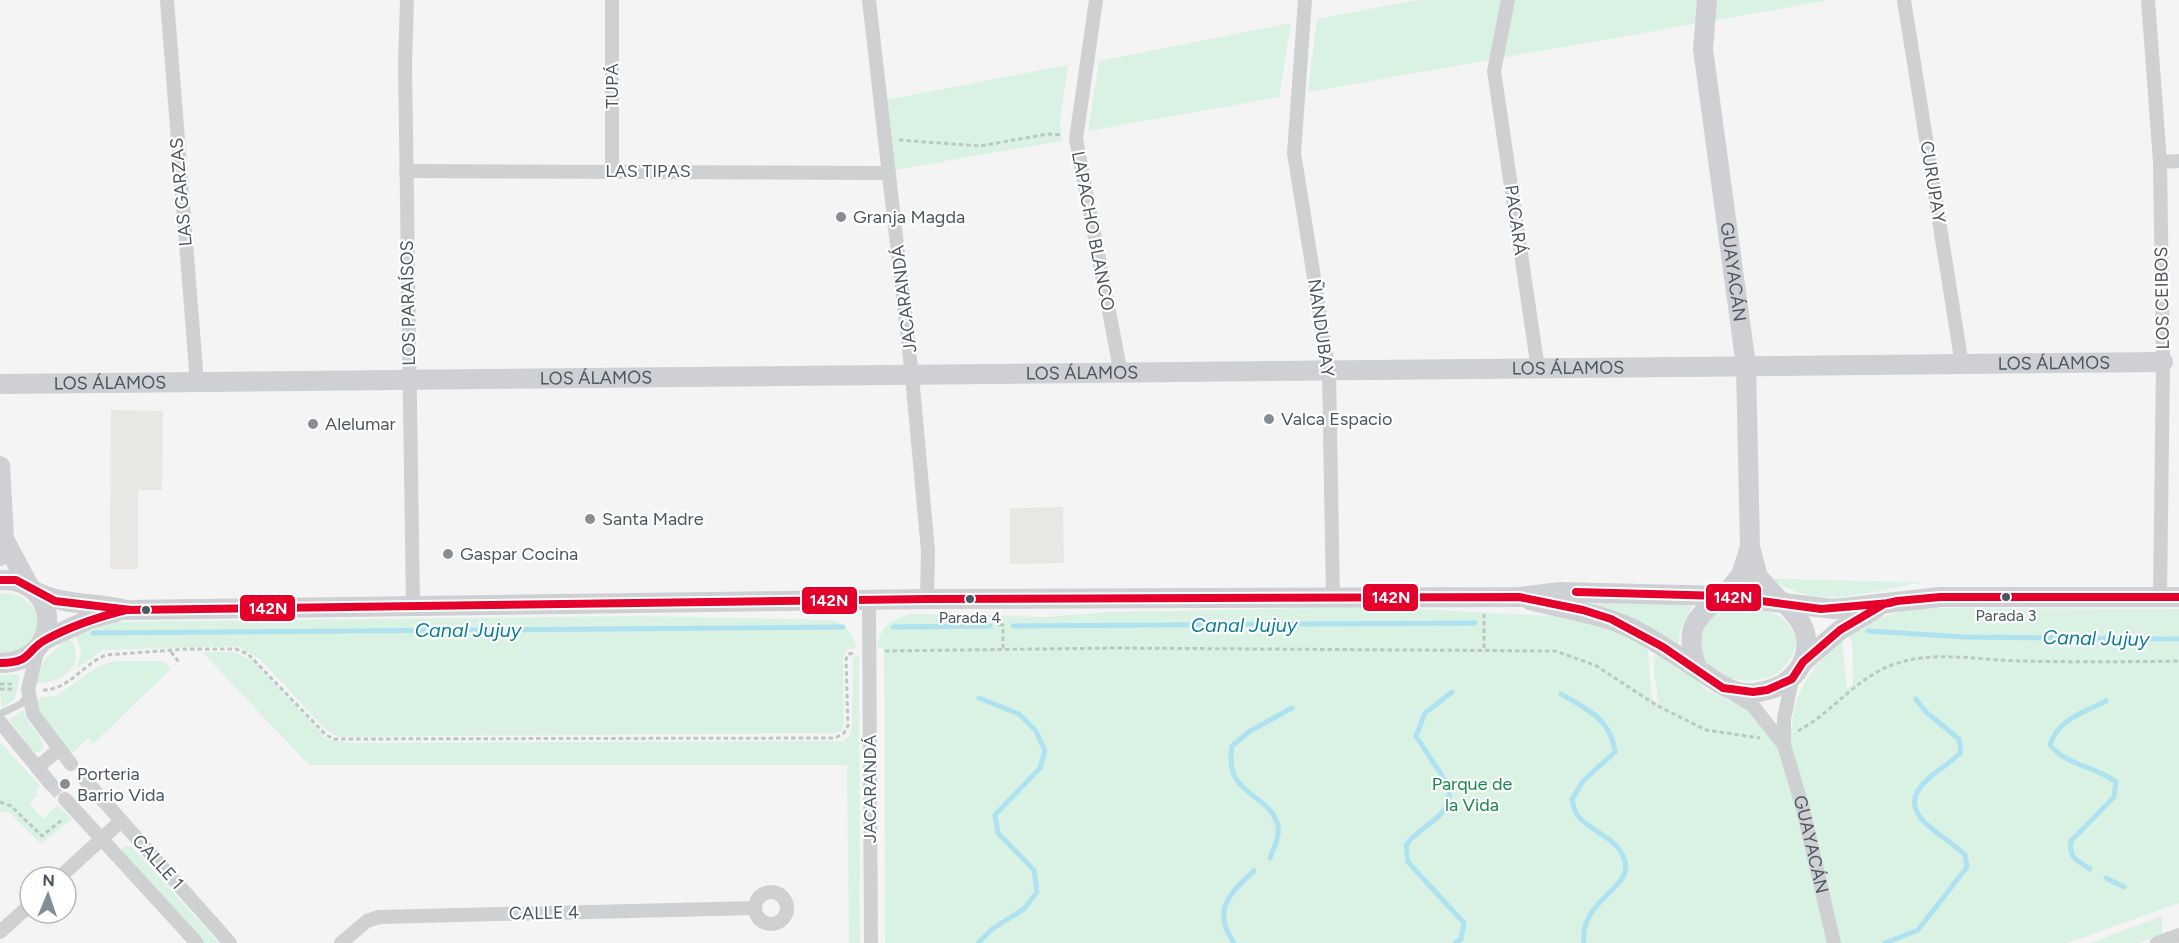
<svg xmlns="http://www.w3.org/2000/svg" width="2179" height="943" font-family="Figtree,sans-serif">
  <rect width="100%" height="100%" fill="#f4f4f4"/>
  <!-- commercial -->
  <path fill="#e8e7e3" d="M111,410L163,411L162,490H138V569H110Z
    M1063,507L1064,563L1010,564V508Z"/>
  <!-- green -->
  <path fill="#d9f2e3" d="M1417,0H1830L1308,92L1317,19Z
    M1291,23L1279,97L1088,131L1099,61Z
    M1068,65L1060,121L1062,141L894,170L886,100Z
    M1772,579L1924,582C1873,590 1818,613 1772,579Z
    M9,593C41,601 43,623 29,647L0,655V594Z
    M1579,598L1692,603L1693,605L1681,628L1678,645L1579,602Z
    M1741,606C1767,608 1785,613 1796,638C1793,704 1685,686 1702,634C1707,616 1724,609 1741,606Z
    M1378,607L1555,616L1614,629L1647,644L1652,700L1659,703L1654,673L1655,648L1685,670L1706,690L1744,707L1769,734L1792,728C1793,690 1816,664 1842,638L1847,689L1853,684L1852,642L1848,634C1873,620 1893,611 1921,608L2179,609V903L2067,943H885L884,654L883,648H877C880,626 892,619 912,614L1046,617L1108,612Z
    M638,616L832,620C846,624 853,633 856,648L848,649L843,657L844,723L841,731L836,733L338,737L325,729L260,659L238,646L103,650L77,668L81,652L75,633L103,622Z
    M69,637C89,665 62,684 34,683L45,659Z
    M202,652H234L253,661L328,740L353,743L843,741L849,736L852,728L853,657H859L860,943H849L847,765H309Z
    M114,661H162L171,669L93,744L88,738L73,753C56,738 40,720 34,698L56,696L96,668Z
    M20,674L15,699L1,709L0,675Z
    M23,710C27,725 41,733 44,747L40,752H34L9,720Z
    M0,742L40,786L35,791L38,795L29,803L43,819L58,805L72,819L41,844L10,813L0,812Z
    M125,846L132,847L219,943H205L124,855L122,849Z
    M2162,916V934L2139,943H2090Z"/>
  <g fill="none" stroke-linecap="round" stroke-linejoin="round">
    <!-- stream -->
    <path stroke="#aee2f0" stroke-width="5" d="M1013,626L1475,623
      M893,627L990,626
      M1868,631L1965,637L2179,639
      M93,633L843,627
      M1452,692L1425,713L1416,736L1450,788C1449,793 1449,802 1446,807C1438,822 1417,829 1406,845L1408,862L1464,923L1461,939L1455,943
      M1561,694C1588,710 1611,719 1615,752L1583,781L1572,799C1573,803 1574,809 1576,813C1585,830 1617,835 1625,861C1633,889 1579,900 1584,943
      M1270,858C1274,849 1280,836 1278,826C1270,792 1223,797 1232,746L1250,731L1292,708
      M2090,869C2077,861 2068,857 2071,841L2114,797L2116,782C2095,766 2067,766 2050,745C2057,720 2084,712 2106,701
      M2106,878L2124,887
      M978,943L992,929L1024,909L1037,892L1034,870L998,833L995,815L1040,768L1045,751L1036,731L1019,714L979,698
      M1234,943C1211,911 1230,892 1254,871
      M1885,943L1918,930L1967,867L1965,855C1944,833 1889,813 1928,779C1939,769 1951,763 1961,752L1959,739L1926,712L1916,699"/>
    <!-- street-tunnel -->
    <path stroke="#d2d4d7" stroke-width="14" stroke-dasharray="14 7" stroke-linecap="butt" d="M50,783L65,799"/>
    <!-- path -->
    <path stroke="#bcc7c4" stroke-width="3" stroke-dasharray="4.5 3" stroke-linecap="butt" d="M899,140L980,146L1048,134L1062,135
      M1000,617V625H1003V651
      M1484,648V614
      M885,651L1115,648L1555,651L1595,665L1656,705L1706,730L1760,738
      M171,652L179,662
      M0,684H13
      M0,689H15
      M43,690C69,690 83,664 106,655L187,649H236L248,654L326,735L334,739L835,738L844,733L848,726L846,659L848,654L854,653
      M1798,731C1831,713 1853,682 1887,667C1928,649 1976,660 2019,661C2072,662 2125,662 2179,661
      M0,802L11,806L42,836L63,819"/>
    <!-- lane -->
    <path stroke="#ced0d2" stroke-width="7" d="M0,714L21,704L28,695"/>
    <!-- street -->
    <g stroke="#ced0d2" stroke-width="14">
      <path d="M167,0L197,383"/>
      <path d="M407,0L405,64L413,606"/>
      <path d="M612,0V171"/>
      <path d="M869,0L912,376L928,551L927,599"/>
      <path d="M1096,0L1076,139L1121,374"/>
      <path d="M1305,0L1294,153L1329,371L1333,598"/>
      <path d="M1508,0L1494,71L1538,369"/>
      <path d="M1904,0L1962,365"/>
      <path d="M2148,0L2160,162L2163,362L2160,597"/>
      <path d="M2160,162L2179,161"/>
      <path d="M406,171L889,173"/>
      <path d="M869,600L871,943"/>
      <path d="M38,649L28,689L33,714L71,764"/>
      <path id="s1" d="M1792,679L1784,719V745L1803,809L1834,943"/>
      <path d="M1734,694L1753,706L1784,745"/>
      <path d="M0,722L50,783"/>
      <path d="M37,768L59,749"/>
      <path d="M85,780L230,943"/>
      <path d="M65,799L197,943"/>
      <path d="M60,877L121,821"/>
      <circle cx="771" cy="908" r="16"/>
      <path d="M0,932L30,905"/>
      <path d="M341,943L367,921L379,917L755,908"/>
      <path d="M2157,943L2179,935"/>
    </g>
    <!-- secondary -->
    <g stroke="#ced0d4" stroke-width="20">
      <path id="s2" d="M1707,0L1703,49L1746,366L1750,547L1758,577L1781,602"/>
      <path id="s3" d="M0,384L2163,362"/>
      <path d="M0,466L4,539L0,556"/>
      <path d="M4,539L29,586"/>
      <path d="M0,580C61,577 65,662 0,663"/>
      <path d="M36,592C66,606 95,602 126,610L927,599L1519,597L1561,592L1724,596L1834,609L1940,597H2179"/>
      <path d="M1724,596L1741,575L1750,547"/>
      <path d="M1530,600C1564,609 1598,613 1631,628C1653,639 1673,653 1693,666C1725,687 1740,704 1781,685C1794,678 1804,665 1806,650C1809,629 1797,616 1784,602"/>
      <path d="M44,640L92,618L116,612"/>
      <path d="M1803,662L1840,630L1877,608"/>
      <path d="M1697,668C1684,631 1693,619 1722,596"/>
    </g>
    <!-- bus-1 casing -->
    <g stroke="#fff" stroke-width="12">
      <path id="bus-1" d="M0,580H16L55,601L131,610
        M1576,592L1724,596L1821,609L1890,603
        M0,663C33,663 25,650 47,639C73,625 98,617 126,610L927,599L1519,597L1583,610L1611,619L1663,647L1723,688L1753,692L1767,690L1792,679L1803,662L1840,630L1884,604L1897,601L1940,597H2179"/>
    </g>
    <!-- bus-1 -->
    <use href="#bus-1" stroke="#e4002b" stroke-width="8"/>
  </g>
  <!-- markers -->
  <g fill="#868d94" stroke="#fff" stroke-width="2">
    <circle cx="841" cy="217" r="6"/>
    <circle cx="1269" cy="419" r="6"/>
    <circle cx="313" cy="424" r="6"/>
    <circle cx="590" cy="519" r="6"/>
    <circle cx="448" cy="554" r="6"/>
    <circle cx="65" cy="784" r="6"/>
  </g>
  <g fill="#4a5661" stroke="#fff" stroke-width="2">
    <circle cx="2006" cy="597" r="5"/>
    <circle cx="970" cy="599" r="5"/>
    <circle cx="146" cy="610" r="5"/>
  </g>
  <g text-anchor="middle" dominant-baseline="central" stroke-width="4.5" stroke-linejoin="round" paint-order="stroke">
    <!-- bus labels -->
    <g font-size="16" fill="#4a5661" stroke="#fff">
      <text x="2006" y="615">Parada 3</text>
      <text x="970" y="617">Parada 4</text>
    </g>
    <!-- street labels -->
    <g font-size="18" fill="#4a5661" stroke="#fff">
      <text transform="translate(612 86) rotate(-90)">TUPÁ</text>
      <text x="648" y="171">LAS TIPAS</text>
      <text transform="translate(1933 182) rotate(81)">CURUPAY</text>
      <text transform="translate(181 192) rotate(-95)">LAS GARZAS</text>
      <text transform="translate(1516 220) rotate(82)">PACARÁ</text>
      <text transform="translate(1093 231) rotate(79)">LAPACHO BLANCO</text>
      <text stroke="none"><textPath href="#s2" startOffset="274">GUAYACÁN</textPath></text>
      <text transform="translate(2162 298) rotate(-91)">LOS CEIBOS</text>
      <text transform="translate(904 299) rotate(-97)">JACARANDÁ</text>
      <text transform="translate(408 303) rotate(-91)">LOS PARAÍSOS</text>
      <text transform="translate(1321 328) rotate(82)">ÑANDUBAY</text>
      <text stroke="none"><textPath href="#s3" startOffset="2054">LOS ÁLAMOS</textPath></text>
      <text stroke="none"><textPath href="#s3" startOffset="1568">LOS ÁLAMOS</textPath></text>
      <text stroke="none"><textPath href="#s3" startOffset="1082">LOS ÁLAMOS</textPath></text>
      <text stroke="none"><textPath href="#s3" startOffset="596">LOS ÁLAMOS</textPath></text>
      <text stroke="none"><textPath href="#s3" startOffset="110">LOS ÁLAMOS</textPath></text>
      <text transform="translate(870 789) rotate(-90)">JACARANDÁ</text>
      <text stroke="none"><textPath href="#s1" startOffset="170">GUAYACÁN</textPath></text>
      <text transform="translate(158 862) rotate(48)">CALLE 1</text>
      <text transform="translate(544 913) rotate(-1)">CALLE 4</text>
    </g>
    <!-- poi labels -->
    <g font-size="18" fill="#4a5661" stroke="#fff" text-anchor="start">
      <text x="853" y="217">Granja Magda</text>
      <text x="1281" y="419">Valca Espacio</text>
      <text x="325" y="424">Alelumar</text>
      <text x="602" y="519">Santa Madre</text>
      <text x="460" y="554">Gaspar Cocina</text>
      <text x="77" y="774">Porteria<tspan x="77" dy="21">Barrio Vida</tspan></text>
    </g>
    <!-- park labels -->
    <g font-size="18" fill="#17864f" stroke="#fff">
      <text x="1472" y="784">Parque de<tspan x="1472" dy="21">la Vida</tspan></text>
    </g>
    <!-- water labels -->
    <g font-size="20" font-style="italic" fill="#0c7c9b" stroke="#fff">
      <text x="1244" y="625">Canal Jujuy</text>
      <text x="468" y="630">Canal Jujuy</text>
      <text transform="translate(2096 638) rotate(1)">Canal Jujuy</text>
    </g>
  </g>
  <g stroke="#fff" stroke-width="2">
    <rect x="1705" y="583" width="57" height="29" rx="6" fill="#e4002b"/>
    <rect x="1362" y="583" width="57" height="29" rx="6" fill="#e4002b"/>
    <rect x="801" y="586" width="57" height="29" rx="6" fill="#e4002b"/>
    <rect x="239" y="594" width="57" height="28" rx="6" fill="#e4002b"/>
  </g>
  <g font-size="16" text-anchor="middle" font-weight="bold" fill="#fff">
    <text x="1733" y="603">142N</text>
    <text x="1391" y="603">142N</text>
    <text x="829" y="606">142N</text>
    <text x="268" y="614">142N</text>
  </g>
  <!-- north arrow -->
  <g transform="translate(48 895) rotate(2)"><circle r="28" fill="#ffffff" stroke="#b7bbc0" stroke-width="1.5"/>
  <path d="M0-4.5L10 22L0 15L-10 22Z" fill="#868d94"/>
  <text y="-9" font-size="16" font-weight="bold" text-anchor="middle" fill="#4a5661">N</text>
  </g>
</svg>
